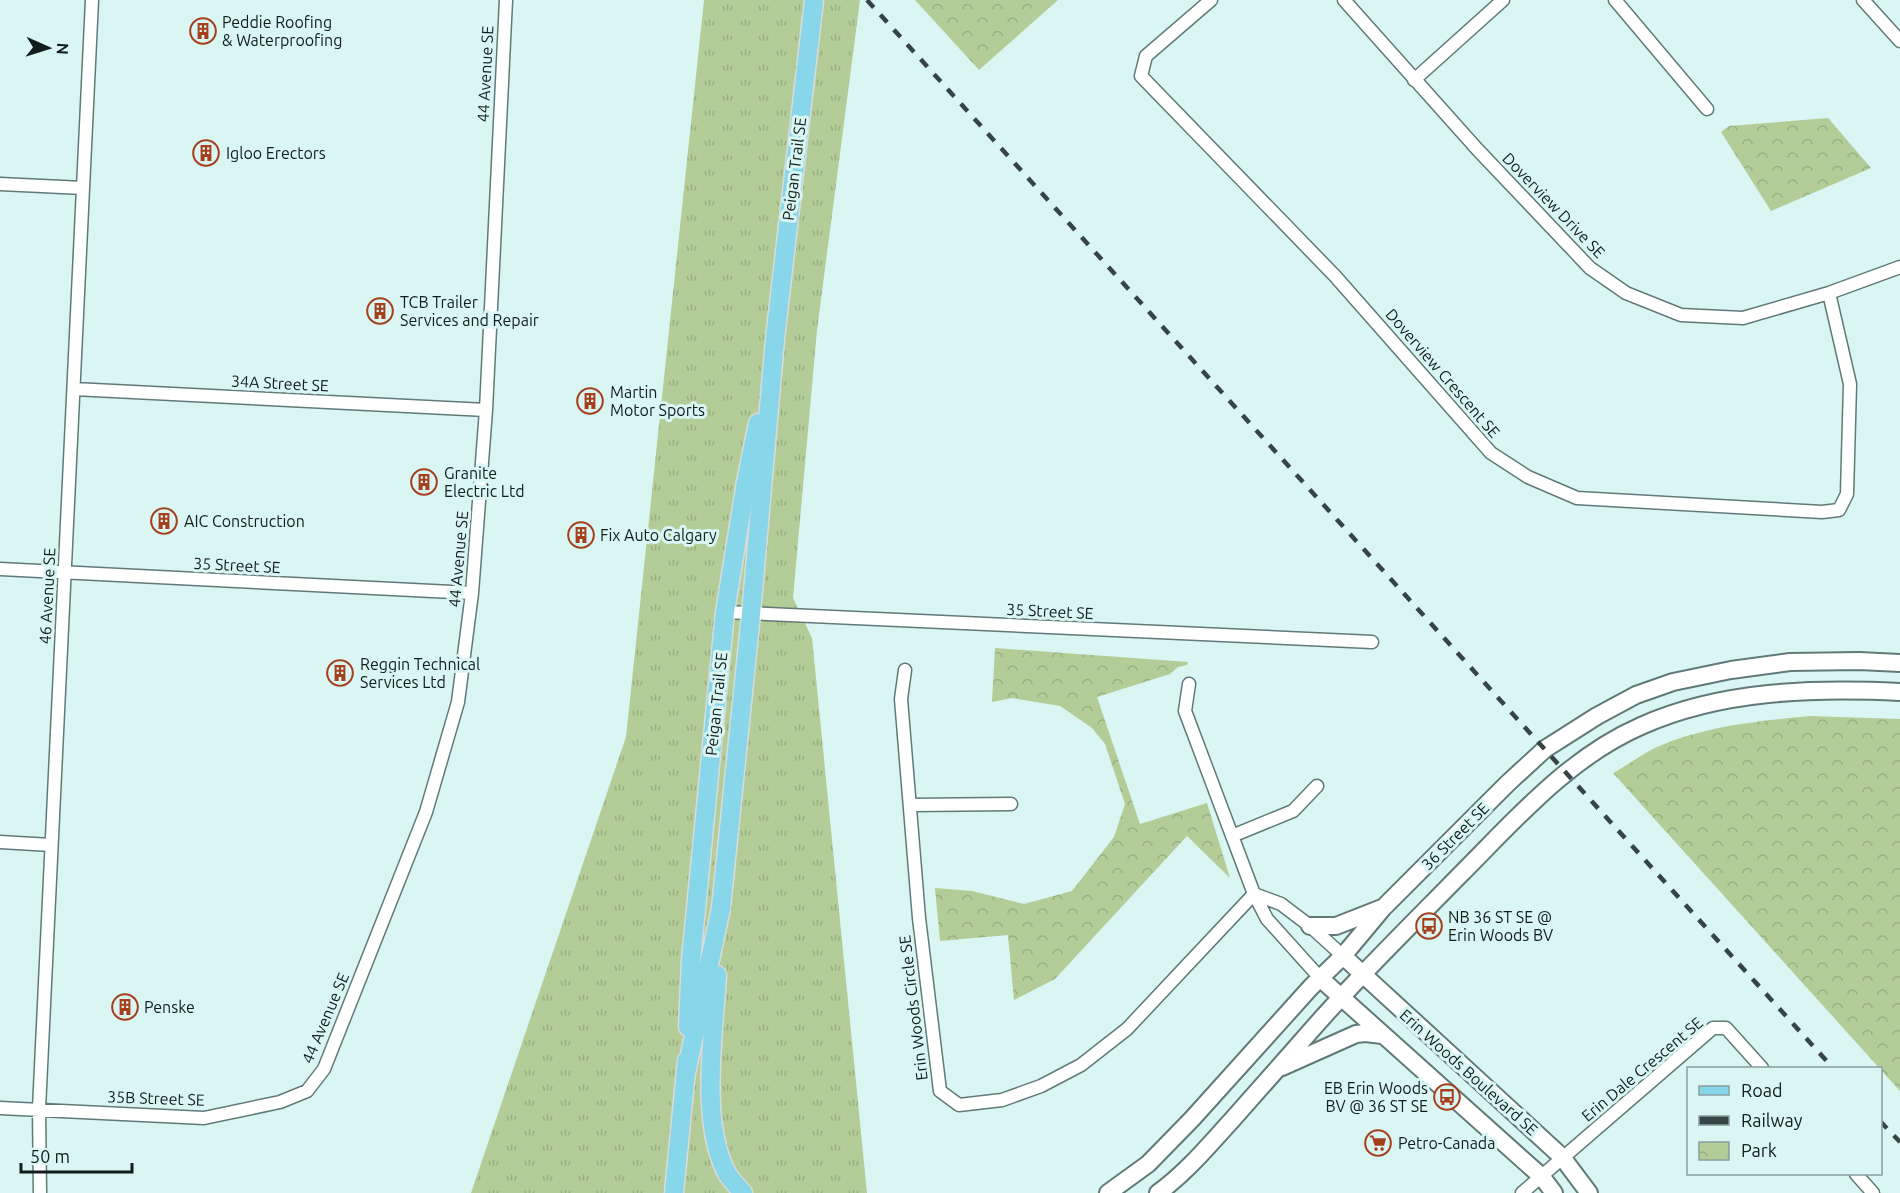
<svg xmlns="http://www.w3.org/2000/svg" width="1900" height="1193" font-family="Ubuntu,sans-serif">
  <defs>
    <pattern id="grass-tufts" width="24" height="20" patternUnits="userSpaceOnUse" patternTransform="scale(1.5)"><rect width="24" height="20" fill="#b3cc98"/><path d="M3 7l-1-3M5 7V3M7 7l1-3M15 17l-1-3M17 17v-4M19 17l1-3" fill="none" stroke="#99af82"/></pattern>
    <pattern id="park-crowns" width="20" height="18" patternUnits="userSpaceOnUse" patternTransform="scale(1.5)"><rect width="20" height="18" fill="#b3cc98"/><path d="M2 6a3 3 0 1 1 6 0M12 15a3 3 0 1 1 6 0" fill="none" stroke="#99af82"/></pattern>
  </defs>
  <rect width="100%" height="100%" fill="#d9f6f3"/>
  <!-- grass -->
  <path fill="url(#grass-tufts)" d="M704,0H860L817,330L793,598L812,638L867,1193H471L626,737Z"/>
  <!-- park -->
  <path fill="url(#park-crowns)" d="M915,0H1058L979,70Z
    M1828,118L1871,168L1771,211L1721,132L1729,126Z
    M995,648L1188,662L1187,665L1178,667L1170,674L1097,697L1140,824L1207,803L1230,878L1187,836L1055,979L1014,1000L1008,935L940,941L935,888L972,891L1024,904L1072,891L1114,837L1125,804L1105,744L1092,728L1060,706L1012,698L992,702Z
    M1810,716L1900,719V1091L1613,773C1628,765 1642,754 1657,747C1705,726 1758,721 1810,716Z"/>
  <g fill="none" stroke-linecap="round" stroke-linejoin="round">
    <!-- street casing -->
    <g stroke="#617a78" stroke-width="15">
      <path id="street" d="M1211,0L1146,56L1141,76L1335,276L1491,453L1528,477L1577,498L1822,512L1839,510L1847,494L1850,384L1829,293
        M1344,0L1477,149L1590,268L1626,293L1681,315L1743,318L1829,293L1900,267
        M1615,0L1707,109
        M1863,0L1900,41
        M1414,80L1503,0
        M0,184L83,188
        M74,389L486,410
        M0,569L472,593
        M725,612L1372,642
        M905,670L901,699L919,918L940,1091L959,1105L1002,1100L1041,1086L1081,1065L1127,1029L1254,894
        M1189,684L1185,711L1254,894L1267,919L1321,979
        M911,805L1011,804
        M1232,836L1293,811L1317,786
        M0,842L51,845
        M1254,894L1281,904L1310,926L1343,956
        M0,1108L204,1118L280,1102L307,1091L324,1069L426,812L458,702L472,593L486,410L506,0
        M1856,1174L1873,1193
        M40,1193L39,1109L92,0
        M1522,1193L1713,1028H1726L1762,1068"/>
    </g>
    <!-- secondary casing -->
    <g stroke="#617a78" stroke-width="20">
      <path id="secondary" d="M1310,926H1336L1382,908
        M1343,956L1562,1157L1589,1193
        M1321,979L1542,1177L1554,1193
        M1282,1067L1356,1034L1366,1033L1382,1035
        M1108,1193L1148,1164L1192,1119L1311,987L1343,956L1383,908L1508,783L1545,749L1597,716L1636,695L1673,682L1731,670L1790,662L1859,661L1900,663
        M1158,1193C1186,1173 1209,1145 1232,1120C1255,1094 1278,1068 1301,1042C1351,984 1406,930 1460,875C1515,820 1568,758 1641,726C1721,690 1814,688 1900,692"/>
    </g>
    <!-- primary casing -->
    <g stroke="#d9dbdb" stroke-width="21">
      <path id="primary" d="M717,975C714,1032 699,1125 728,1175C732,1181 738,1187 743,1193
        M688,1027L691,960L725,612L746,482L758,423
        M686,1073L721,908L751,614L775,339L814,0
        M674,1193L687,1060"/>
    </g>
    <!-- street -->
    <use href="#street" stroke="#fff" stroke-width="12"/>
    <!-- secondary -->
    <use href="#secondary" stroke="#fff" stroke-width="16"/>
    <!-- primary -->
    <use href="#primary" stroke="#88d6ea" stroke-width="18"/>
    <!-- rail -->
    <path stroke="#364543" stroke-width="4.5" stroke-dasharray="10 10" stroke-linecap="butt" d="M867,0L1833,1068
      M1880,1121L1900,1142"/>
  </g>
  <!-- icons -->
  <defs>
    <g id="building-ring" transform="scale(1.35)"><circle r="9.5" fill="#d9f6f3" stroke="#a63f1c" stroke-width="1.5"/><path d="M-4-6H4V6H1V3H-1V6H-4ZM-2.5-4.3h1.7v1.8h-1.7ZM.8-4.3h1.7v1.8H.8ZM-2.5-1h1.7V.8h-1.7ZM.8-1h1.7V.8H.8Z" fill="#a63f1c"/></g>
    <g id="bus-ring" transform="scale(1.35)"><circle r="9.5" fill="#d9f6f3" stroke="#a63f1c" stroke-width="1.5"/><path d="M-5-6H5V4H4V6H2V4H-2V6H-4V4H-5ZM-3.5-4V0h7V-4ZM-3.5 1.2v1.5H-2V1.2ZM2 1.2v1.5H3.5V1.2Z" fill="#a63f1c"/></g>
    <g id="supermarket-ring" transform="scale(1.35)"><circle r="9.5" fill="#d9f6f3" stroke="#a63f1c" stroke-width="1.5"/><path d="M-6-5.5h2.5l.6 2H6L4.5 2H-2.5L-4.4-4H-6ZM-1.5 3.2a1.3 1.3 0 1 0 .1 0ZM3 3.2a1.3 1.3 0 1 0 .1 0Z" fill="#a63f1c"/></g>
  </defs>
  <g fill-rule="evenodd">
    <use href="#building-ring" x="203" y="31"/>
    <use href="#building-ring" x="206" y="153"/>
    <use href="#building-ring" x="380" y="311"/>
    <use href="#building-ring" x="590" y="401"/>
    <use href="#building-ring" x="424" y="482"/>
    <use href="#building-ring" x="164" y="521"/>
    <use href="#building-ring" x="581" y="535"/>
    <use href="#building-ring" x="340" y="673"/>
    <use href="#bus-ring" x="1429" y="926"/>
    <use href="#building-ring" x="125" y="1007"/>
    <use href="#bus-ring" x="1447" y="1097"/>
    <use href="#supermarket-ring" x="1378" y="1143"/>
  </g>
  <g text-anchor="middle" dominant-baseline="central" stroke-width="6" stroke-linejoin="round" paint-order="stroke">
    <!-- poi labels -->
    <g font-size="16" fill="#121d1c" stroke="#d9f6f3" text-anchor="start">
      <text x="222" y="22">Peddie Roofing<tspan x="222" dy="18">&amp; Waterproofing</tspan></text>
      <text x="226" y="153">Igloo Erectors</text>
      <text x="400" y="302">TCB Trailer<tspan x="400" dy="18">Services and Repair</tspan></text>
      <text x="610" y="392">Martin<tspan x="610" dy="18">Motor Sports</tspan></text>
      <text x="444" y="473">Granite<tspan x="444" dy="18">Electric Ltd</tspan></text>
      <text x="184" y="521">AIC Construction</text>
      <text x="600" y="535">Fix Auto Calgary</text>
      <text x="360" y="664">Reggin Technical<tspan x="360" dy="18">Services Ltd</tspan></text>
      <text x="1448" y="917">NB 36 ST SE @<tspan x="1448" dy="18">Erin Woods BV</tspan></text>
      <text x="144" y="1007">Penske</text>
      <text x="1428" y="1088" text-anchor="end">EB Erin Woods<tspan x="1428" dy="18">BV @ 36 ST SE</tspan></text>
      <text x="1398" y="1143">Petro-Canada</text>
    </g>
    <!-- street labels -->
    <g font-size="16" fill="#121d1c" stroke="#d9f6f3">
      <text transform="translate(485 74) rotate(-87)">44 Avenue SE</text>
      <text transform="translate(794 169) rotate(-83)">Peigan Trail SE</text>
      <text transform="translate(1554 205) rotate(46)">Doverview Drive SE</text>
      <text transform="translate(1443 373) rotate(49)">Doverview Crescent SE</text>
      <text transform="translate(280 383) rotate(3)">34A Street SE</text>
      <text transform="translate(458 559) rotate(-85)">44 Avenue SE</text>
      <text transform="translate(237 565) rotate(3)">35 Street SE</text>
      <text transform="translate(47 596) rotate(-87)">46 Avenue SE</text>
      <text transform="translate(1050 611) rotate(3)">35 Street SE</text>
      <text transform="translate(716 704) rotate(-84)">Peigan Trail SE</text>
      <text transform="translate(1455 836) rotate(-45)">36 Street SE</text>
      <text transform="translate(913 1008) rotate(-97)">Erin Woods Circle SE</text>
      <text transform="translate(325 1018) rotate(-67)">44 Avenue SE</text>
      <text transform="translate(1642 1069) rotate(-40)">Erin Dale Crescent SE</text>
      <text transform="translate(1469 1072) rotate(42)">Erin Woods Boulevard SE</text>
      <text transform="translate(156 1098) rotate(2)">35B Street SE</text>
    </g>
  </g>
  <!-- legend -->
  <rect x="1687" y="1067" width="195" height="108" fill="#d9f6f3" stroke="#899f9d" stroke-width="1.5"/>
  <rect x="1699" y="1086" width="30" height="9" fill="#88d6ea" stroke="#899f9d" stroke-width="1.5"/>
  <text x="1741" y="1097" font-size="18" fill="#121d1c">Road</text>
  <rect x="1699" y="1116" width="30" height="9" fill="#364543" stroke="#899f9d" stroke-width="1.5"/>
  <text x="1741" y="1127" font-size="18" fill="#121d1c">Railway</text>
  <rect x="1699" y="1142" width="30" height="18" fill="url(#park-crowns)" stroke="#899f9d" stroke-width="1.5"/>
  <text x="1741" y="1157" font-size="18" fill="#121d1c">Park</text>
  <!-- north arrow -->
  <g transform="translate(48 48) rotate(93)" stroke="#d9f6f3" stroke-width="4.5" paint-order="stroke">
  <path d="M0-4.5L10 22L0 15L-10 22Z" fill="#121d1c"/>
  <text y="-9" font-size="16" font-weight="bold" text-anchor="middle" fill="#121d1c">N</text>
  </g>
  <!-- scale -->
  <path d="M21 1163v9h111v-9" fill="none" stroke="#121d1c" stroke-width="3"/>
  <text x="30" y="1163" font-size="18" fill="#121d1c" stroke="#d9f6f3" stroke-width="4.5" paint-order="stroke">50 m</text>
</svg>
